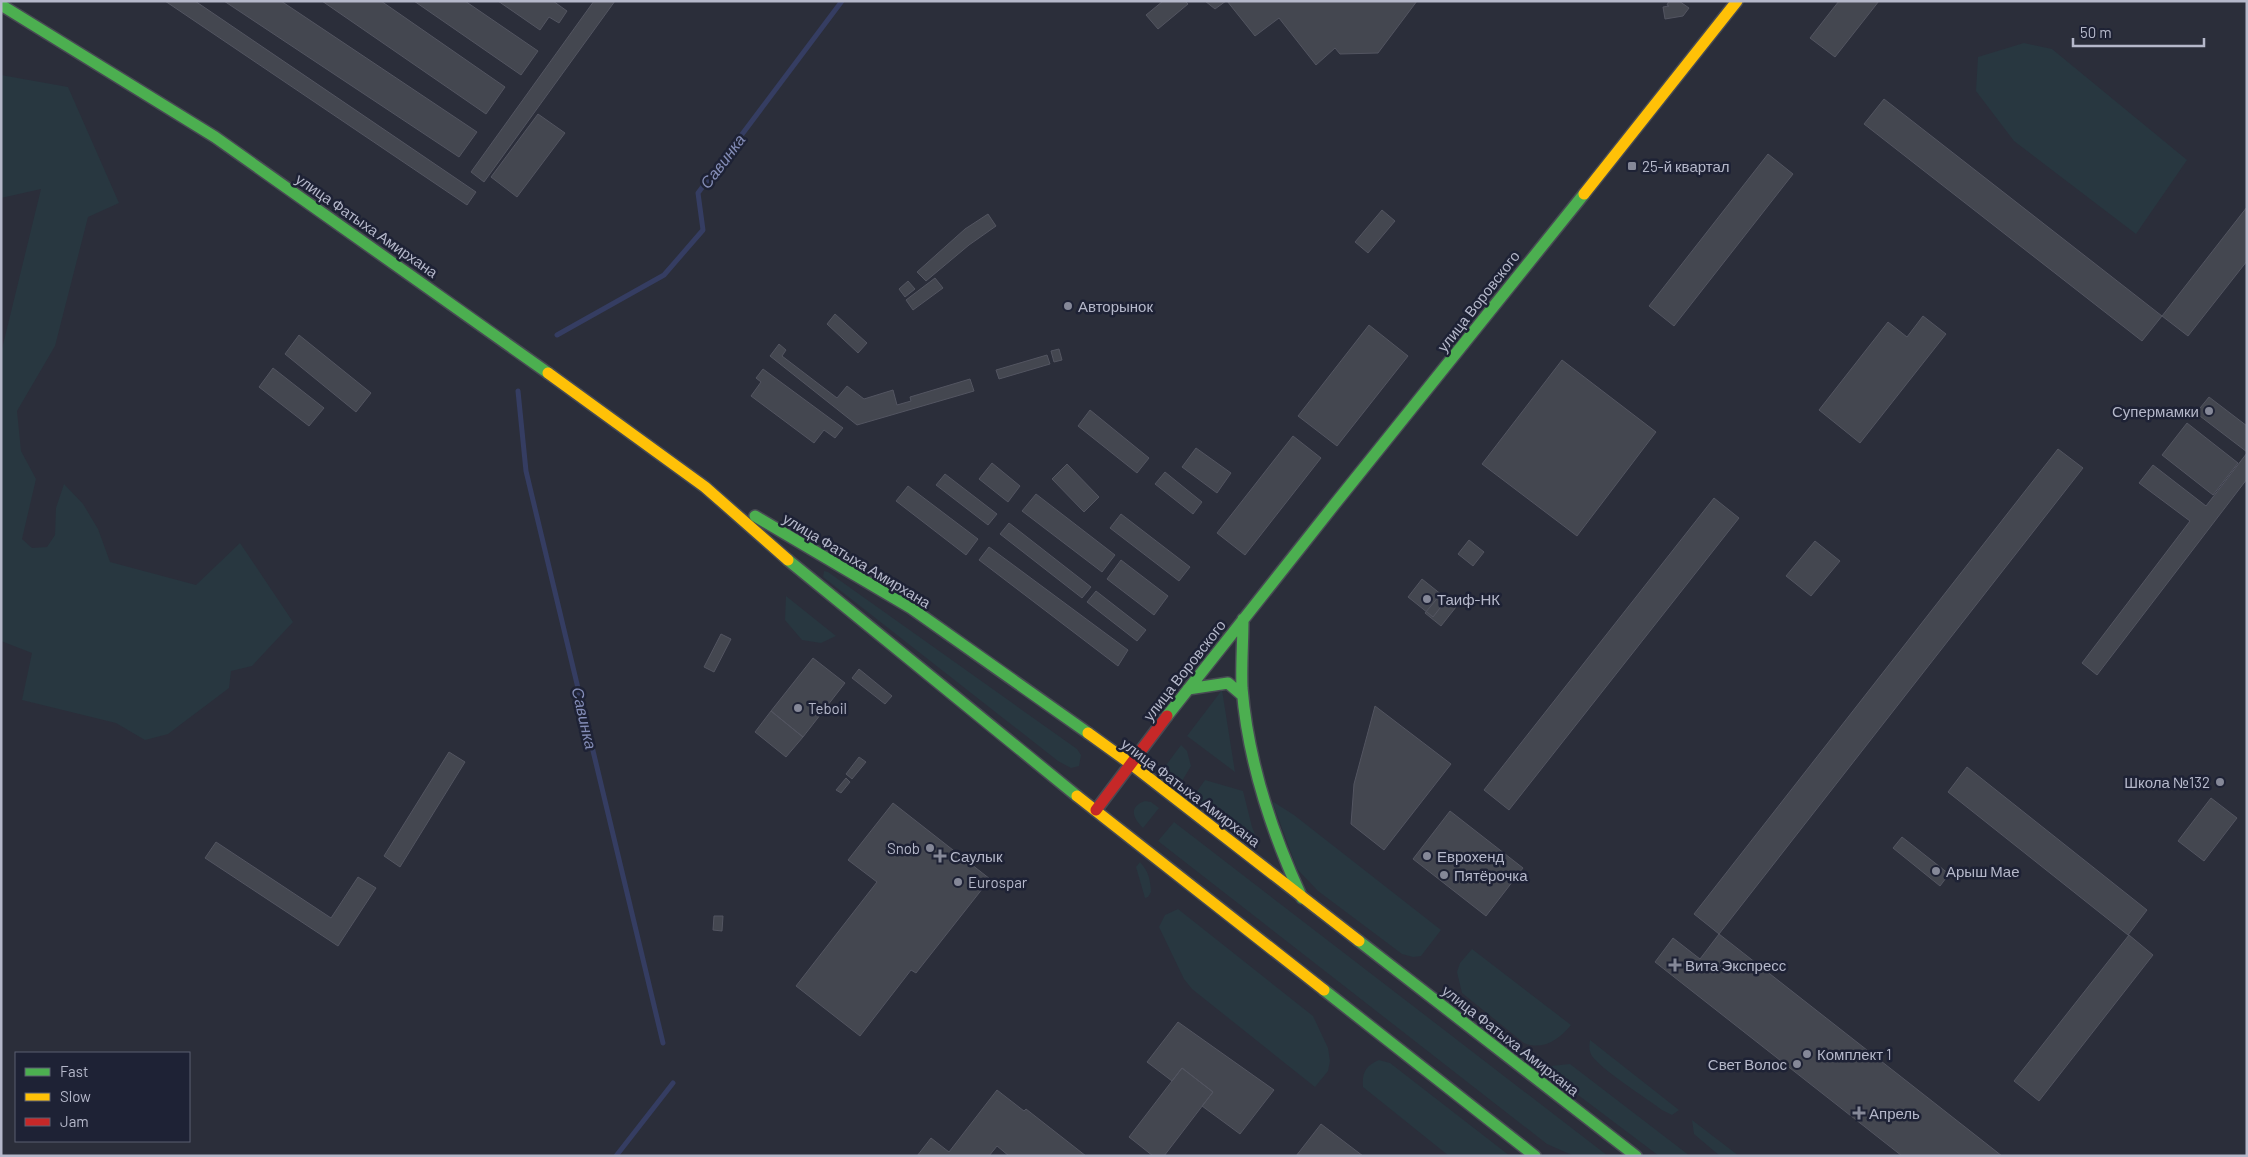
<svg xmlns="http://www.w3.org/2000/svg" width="2248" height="1157" font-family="Barlow,sans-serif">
  <rect width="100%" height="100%" fill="#2b2e3a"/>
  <!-- green -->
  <path fill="#283740" d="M2024,43L2052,49L2187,160L2136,234L2014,141L1976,91L1978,57Z
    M1,75L68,87L119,203L88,217L55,346L17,411L21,451L36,479L22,539L32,548L47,547L55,535L56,508L64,484L83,504L98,529L110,562L196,585L240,543L293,622L252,666L231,671L229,688L168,734L145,740L116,723L22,700L32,653L1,641V353L41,189L1,198Z
    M824,571L828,572L1077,749L1081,755L1079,766L1071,768L1058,761L823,577Z
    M786,596L836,636L821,643L802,640L785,620Z
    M1222,690L1235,772L1187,736Z
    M1181,745L1187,751L1191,766L1179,786L1161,772Z
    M1205,780L1243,791L1252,827L1260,847L1193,797Z
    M1145,801L1151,802L1159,808L1143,828C1133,818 1128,807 1145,801Z
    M1272,801L1294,815L1441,930L1421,956L1413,957L1402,954L1318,891L1297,869Z
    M1174,822L1608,1156H1574L1547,1144L1158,841Z
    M1140,862C1149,872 1150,879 1151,892L1148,897L1145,898L1136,867Z
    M1178,909L1313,1016L1328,1048L1330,1061L1328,1071L1315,1087L1192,989L1184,979L1159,927L1165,915Z
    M1472,949L1571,1025C1560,1039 1543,1051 1524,1043L1462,993L1457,972L1460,963Z
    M1590,1040L1679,1110L1672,1115L1662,1110C1645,1097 1603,1071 1592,1056C1589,1051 1589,1046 1590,1040Z
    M1379,1060L1390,1063L1510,1156H1449L1363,1087C1362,1073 1365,1066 1379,1060Z
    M1570,1064L1690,1156H1659L1541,1067Z
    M1692,1120L1739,1156H1720L1694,1134Z"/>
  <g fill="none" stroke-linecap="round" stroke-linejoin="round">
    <!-- stream -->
    <path stroke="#353d62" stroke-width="5" d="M557,335L664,275L703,230L698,193L842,1
      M518,391L526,471L663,1043
      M616,1156L673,1083"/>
  </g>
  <!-- building -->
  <path fill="#444750" stroke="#535561" d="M165,1H195L476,192L467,205Z
    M224,1H281L477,132L459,157Z
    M322,1H381L505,87L486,114Z
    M414,1H465L538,51L521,75Z
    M498,1H553L567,11L559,23L549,17L540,30Z
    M594,1H615L484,182L471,172Z
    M1163,1H1185L1188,4L1158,29L1146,15Z
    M1205,1H1226L1215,9Z
    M1227,1H1417L1378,53L1340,54L1335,48L1316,65L1279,18L1255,36Z
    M1669,1H1679L1689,8L1683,16L1665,19L1663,7L1669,6L1667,5Z
    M1839,1H1879L1835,57L1810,38Z
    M1884,99L2162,316L2142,341L1864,124Z
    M538,114L565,133L517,197L491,177Z
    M1768,154L1793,174L1674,326L1649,306Z
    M2247,207V261L2188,336L2162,316Z
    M1382,210L1395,221L1368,253L1355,242Z
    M988,214L996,226L969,245L926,281L917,272L965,229Z
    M935,278L943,288L913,310L906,300Z
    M908,281L915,289L905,297L899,289Z
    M835,314L867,343L858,353L827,324Z
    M1923,316L1946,334L1860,443L1819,410L1888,322L1907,337Z
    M1369,325L1408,356L1337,446L1298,416Z
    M299,335L371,393L356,412L285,354Z
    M779,344L786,350L782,356L837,398L847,386L864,399L893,390L897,405L911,401L910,397L970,379L974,391L857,425L770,356Z
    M1059,349L1062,360L1054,362L1051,351Z
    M1047,355L1050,364L999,379L996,370Z
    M1562,360L1656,432L1577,536L1482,464Z
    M273,368L324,408L309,426L259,387Z
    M763,369L843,428L835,438L824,430L814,443L751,396L761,382L756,378Z
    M2209,397L2247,426V452L2196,413Z
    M1090,410L1149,458L1137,473L1078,426Z
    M2187,423L2238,463L2213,495L2162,455Z
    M1293,436L1321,458L1245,555L1217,533Z
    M1196,448L1231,473L1217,493L1182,467Z
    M2058,449L2083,468L1719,934L1694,914Z
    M2247,453V479L2097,675L2082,663L2190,521L2139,483L2153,465L2206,506Z
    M992,463L1020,486L1008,502L979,479Z
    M1067,464L1099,497L1084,512L1052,479Z
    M1165,472L1202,502L1193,514L1155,484Z
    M945,474L997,514L988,525L936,485Z
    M908,486L978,539L966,555L896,501Z
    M1036,494L1115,555L1102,572L1022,511Z
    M1714,498L1739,518L1509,810L1484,790Z
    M1121,514L1190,567L1179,581L1110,528Z
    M1009,523L1091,587L1082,598L1000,534Z
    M1469,540L1484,552L1473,566L1458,554Z
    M1815,541L1840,561L1811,596L1786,576Z
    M989,547L1128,650L1118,666L979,560Z
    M1121,560L1168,596L1154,615L1107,579Z
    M1422,579L1447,599L1433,617L1408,597Z
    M1096,591L1146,630L1137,641L1087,602Z
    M1440,595L1456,607L1441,626L1425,613Z
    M721,634L731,639L714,672L704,667Z
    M813,658L845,683L803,737L771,711Z
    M859,669L892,696L885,704L852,678Z
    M1375,706L1451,764L1384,850L1351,824L1354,784Z
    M771,711L803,737L786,757L755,732Z
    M449,752L465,762L400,867L384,856Z
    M859,757L866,762L852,779L846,774Z
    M1967,767L2147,910L2128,935L1948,792Z
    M846,778L850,782L841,793L836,790Z
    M2211,798L2237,818L2204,861L2178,841Z
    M893,803L990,879L916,973L911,970L860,1036L796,986L877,882L848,860Z
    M1450,811L1523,868L1486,916L1413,859Z
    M1902,837L1949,874L1940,886L1893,848Z
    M216,842L331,918L358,877L376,888L338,946L205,858Z
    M714,916H723L722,931L713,930Z
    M1719,934L1844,1032L2002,1156H1902L1655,962L1673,938L1700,959Z
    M2129,935L2153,955L2039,1101L2014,1081Z
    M1178,1022L1274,1090L1240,1134L1202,1106L1213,1092L1182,1068L1172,1081L1147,1062Z
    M1182,1068L1213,1092L1164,1156H1153L1129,1137Z
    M997,1090L1024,1111L1026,1109L1086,1156H1009L997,1146L989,1156H917L931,1138L949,1152Z
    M1321,1124L1363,1156H1296Z"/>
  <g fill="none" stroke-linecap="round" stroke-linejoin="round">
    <!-- fast casing -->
    <g stroke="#474a53" stroke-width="14">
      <path id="fast" d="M1,5L215,137L548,373
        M755,516L911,608L1088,733
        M788,560L1077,796
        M1243,619C1243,642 1241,665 1242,688C1248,762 1271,831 1302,898
        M1188,689L1228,683L1242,695
        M1167,716L1334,505L1584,194
        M1359,941L1636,1156
        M1324,990L1535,1156"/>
    </g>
    <!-- slow casing -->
    <g stroke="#474a53" stroke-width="14">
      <path id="slow" d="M1584,194L1737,1
        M548,373L705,487L788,560
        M1088,733L1131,764L1359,941
        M1077,796L1324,990"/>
    </g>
    <!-- jam casing -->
    <g stroke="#474a53" stroke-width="14">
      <path id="jam" d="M1096,810L1167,716"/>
    </g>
    <!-- fast -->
    <use href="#fast" stroke="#4caf50" stroke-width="11"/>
    <!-- slow -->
    <use href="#slow" stroke="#ffc107" stroke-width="11"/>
    <!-- jam -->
    <use href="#jam" stroke="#c62828" stroke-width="11"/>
  </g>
  <!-- markers -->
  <g fill="#858898" stroke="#1e2235" stroke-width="2">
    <rect x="1627" y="161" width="10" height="10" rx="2.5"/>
    <circle cx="1068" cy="306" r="5"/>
    <circle cx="2209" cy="411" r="5"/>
    <circle cx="1427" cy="599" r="5"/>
    <circle cx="798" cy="708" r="5"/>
    <circle cx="2220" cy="782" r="5"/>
    <circle cx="930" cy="848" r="5"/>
    <path d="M937.5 848.5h5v5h5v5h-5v5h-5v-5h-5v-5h5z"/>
    <circle cx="1427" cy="856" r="5"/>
    <circle cx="1936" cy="871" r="5"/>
    <circle cx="1444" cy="875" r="5"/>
    <circle cx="958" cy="882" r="5"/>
    <path d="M1672.5 957.5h5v5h5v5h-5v5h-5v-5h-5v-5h5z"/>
    <circle cx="1807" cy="1054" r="5"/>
    <circle cx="1797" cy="1064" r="5"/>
    <path d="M1856.5 1105.5h5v5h5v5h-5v5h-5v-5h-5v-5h5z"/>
  </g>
  <g text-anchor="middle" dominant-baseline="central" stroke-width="5" stroke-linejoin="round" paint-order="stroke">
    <!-- poi labels -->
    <g font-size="15" fill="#b5b8ca" stroke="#1e2235" text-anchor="start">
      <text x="1642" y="166">25-й квартал</text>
      <text x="1078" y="306">Авторынок</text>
      <text x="2199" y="411" text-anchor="end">Супермамки</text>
      <text x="1437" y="599">Таиф-НК</text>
      <text x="808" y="708">Teboil</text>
      <text x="2210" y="782" text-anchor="end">Школа №132</text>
      <text x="920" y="848" text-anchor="end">Snob</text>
      <text x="950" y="856">Саулык</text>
      <text x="1437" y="856">Еврохенд</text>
      <text x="1946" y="871">Арыш Мае</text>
      <text x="1454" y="875">Пятёрочка</text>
      <text x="968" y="882">Eurospar</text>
      <text x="1685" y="965">Вита Экспресс</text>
      <text x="1817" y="1054">Комплект 1</text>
      <text x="1787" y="1064" text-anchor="end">Свет Волос</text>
      <text x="1869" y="1113">Апрель</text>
    </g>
    <!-- street labels -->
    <g font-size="15" fill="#b5b8ca" stroke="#1e2235">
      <text transform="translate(367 225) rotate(35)">улица Фатыха Амирхана</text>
      <text transform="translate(1478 301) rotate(-52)">улица Воровского</text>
      <text transform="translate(857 560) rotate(31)">улица Фатыха Амирхана</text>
      <text transform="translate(1184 670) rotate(-52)">улица Воровского</text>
      <text transform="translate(1191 792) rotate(37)">улица Фатыха Амирхана</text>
      <text transform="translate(1511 1040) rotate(38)">улица Фатыха Амирхана</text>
    </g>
    <!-- water labels -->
    <g font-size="16" font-style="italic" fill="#848db7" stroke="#1e2235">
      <text transform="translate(722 161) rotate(-53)">Савинка</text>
      <text transform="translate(585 718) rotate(77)">Савинка</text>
    </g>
  </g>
  <!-- border -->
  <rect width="2248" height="1157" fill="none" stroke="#b5b8ca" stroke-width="5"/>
  <!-- legend -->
  <rect x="15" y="1052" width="175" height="90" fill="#1e2235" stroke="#5a5e71"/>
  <rect x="25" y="1068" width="25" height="8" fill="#4caf50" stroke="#5a5e71"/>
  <text x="60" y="1077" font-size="15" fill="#b5b8ca">Fast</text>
  <rect x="25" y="1093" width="25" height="8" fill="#ffc107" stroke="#5a5e71"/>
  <text x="60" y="1102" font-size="15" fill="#b5b8ca">Slow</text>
  <rect x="25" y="1118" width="25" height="8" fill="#c62828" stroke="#5a5e71"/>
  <text x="60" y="1127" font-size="15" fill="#b5b8ca">Jam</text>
  <!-- scale -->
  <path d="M2073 38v8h131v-8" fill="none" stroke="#b5b8ca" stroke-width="2.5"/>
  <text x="2080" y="38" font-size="15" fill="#b5b8ca" stroke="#1e2235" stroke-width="4" paint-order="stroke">50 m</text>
</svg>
